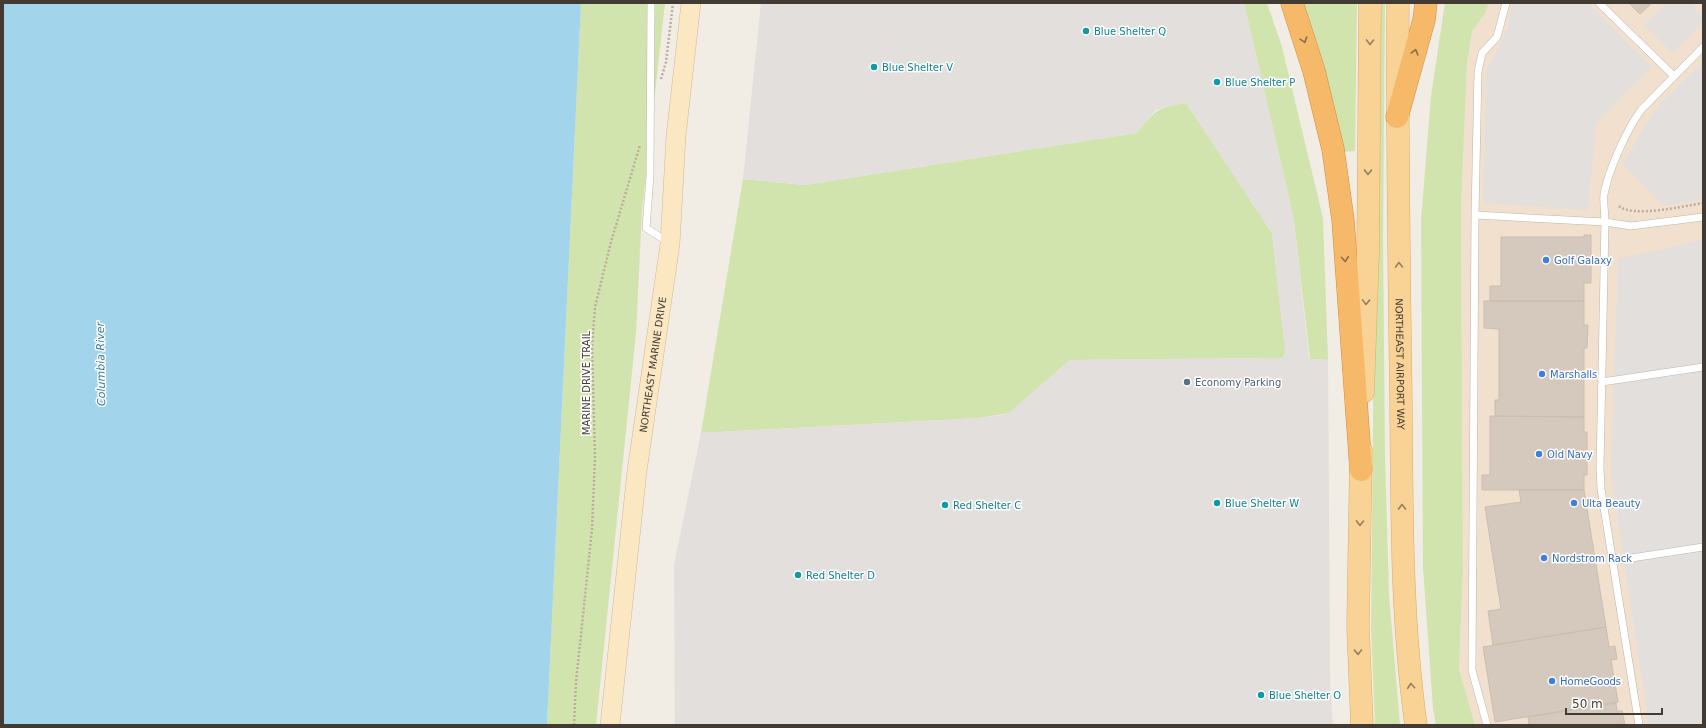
<svg xmlns="http://www.w3.org/2000/svg" width="1706" height="728" font-family="'DejaVu Sans',sans-serif">
  <rect width="100%" height="100%" fill="#f1ece4"/>
  <!-- commercial -->
  <path fill="#f2e0cf" d="M1489,3H1703V725H1475L1459,669L1463,572L1461,209L1467,63L1472,32L1485,13Z"/>
  <!-- green -->
  <path fill="#d1e4ae" d="M581,3H665L642,210L636,333L596,725H547Z
    M1244,3H1267L1282,47L1323,218L1328,360L1310,359L1294,220Z
    M1303,3H1357L1355,151L1341,152L1336,126Z
    M1377,3H1385L1383,236L1385,456L1389,595L1400,725H1375L1371,630Z
    M1445,3H1489L1485,13L1472,32L1467,63L1461,209L1463,572L1459,669L1475,725H1436L1433,708L1423,567L1421,221L1431,96Z
    M1186,103L1272,233L1285,350L1283,358L1070,360L1009,413L979,418L701,433L743,179L805,185L1136,133C1157,110 1155,108 1186,103Z"/>
  <!-- parking -->
  <path fill="#e2dfdc" d="M761,3H1244L1294,220L1309,359L1328,360L1330,683L1333,725H675L674,565L701,433L979,418L996,416L1009,413L1070,360L1283,358L1285,350L1272,233L1186,103L1164,107L1156,110L1136,133L805,185L743,179Z
    M1512,3H1588L1652,67L1630,88L1596,124L1588,210L1483,203L1486,72L1508,28Z
    M1667,3H1693L1697,12L1703,17V22L1673,53L1644,25Z
    M1703,62V200L1663,206L1623,165L1642,130L1661,103Z
    M1703,240V725H1649L1611,474L1618,259Z"/>
  <!-- water -->
  <path fill="#a2d5eb" d="M3,3H581L547,725H3Z"/>
  <!-- building -->
  <path fill="#d5c9bd" stroke="#ccbdae" d="M1629,3H1652L1640,14Z
    M1584,235H1591V283H1584V301H1490V286H1501V237H1584Z
    M1484,301H1584V325H1588L1587,348H1584V417L1495,416V400H1499V329L1484,328Z
    M1490,416L1584,417V432H1587V475H1584V490H1482V475H1490Z
    M1519,490H1584L1606,627L1493,645L1488,611L1501,609L1485,507L1521,502Z
    M1606,627L1609,647L1615,646L1617,659L1611,660L1618,702L1495,722L1483,647Z
    M1616,703L1617,711H1622L1625,725H1533L1529,724L1528,717Z"/>
  <g fill="none" stroke-linecap="round" stroke-linejoin="round">
    <!-- lane casing -->
    <g stroke="#bfb5aa" stroke-width="8">
      <path id="lane" d="M651,3L650,176L646,228L668,242
        M1599,3L1674,76
        M1475,215L1605,222C1605,213 1603,203 1604,194C1609,169 1626,131 1641,110L1703,47
        M1602,382L1703,367
        M1612,561L1703,547
        M1487,725L1472,670L1475,215L1478,72L1482,53L1497,37L1506,3
        M1639,725L1601,489L1600,467L1605,222L1631,226L1703,217"/>
    </g>
    <!-- secondary casing -->
    <g stroke="#cfba96" stroke-width="20">
      <g id="secondary">
        <path id="s1" d="M610,725L637,471L670,244L676,136L691,3"/>
      </g>
    </g>
    <!-- primary casing -->
    <g stroke="#dcad66" stroke-width="23">
      <g id="primary">
        <path id="s2" d="M1398,3C1397,136 1399,269 1401,402C1402,510 1401,618 1416,725"/>
        <path d="M1363,392L1368,254L1370,3"/>
        <path d="M1361,450L1358,627L1362,725"/>
      </g>
    </g>
    <!-- highway casing -->
    <g stroke="#d48c3a" stroke-width="23">
      <path id="highway" d="M1292,3L1314,71L1333,149L1343,220L1361,470
        M1397,117L1424,20L1426,3"/>
    </g>
    <!-- path -->
    <path stroke="#bdac99" stroke-width="2.5" stroke-dasharray="2 2" stroke-linecap="butt" d="M661,79L666,62L673,3
      M1619,206C1632,218 1685,206 1703,203
      M574,725L576,682L592,529L595,457L592,346L595,307L611,242L640,145"/>
    <!-- lane -->
    <use href="#lane" stroke="#fff" stroke-width="7"/>
    <!-- secondary -->
    <use href="#secondary" stroke="#fbe8c3" stroke-width="19"/>
    <!-- primary -->
    <use href="#primary" stroke="#f9d295" stroke-width="22"/>
    <!-- highway -->
    <use href="#highway" stroke="#f6b96a" stroke-width="22"/>
  </g>
  <!-- one-way arrows -->
  <defs><path id="oneway-chevron" d="M-2-3.5L2.5 0L-2 3.5" fill="none" stroke-width="1.6" stroke-linecap="round" stroke-linejoin="round"/></defs>
  <g stroke="#8a6d4a">
    <use href="#oneway-chevron" transform="translate(1304 40) rotate(72)"/>
    <use href="#oneway-chevron" transform="translate(1415 52) rotate(-75)"/>
    <use href="#oneway-chevron" transform="translate(1345 259) rotate(86)"/>
  </g>
  <g stroke="#947f60">
    <use href="#oneway-chevron" transform="translate(1370 42) rotate(91)"/>
    <use href="#oneway-chevron" transform="translate(1368 172) rotate(91)"/>
    <use href="#oneway-chevron" transform="translate(1399 265) rotate(-91)"/>
    <use href="#oneway-chevron" transform="translate(1366 302) rotate(92)"/>
    <use href="#oneway-chevron" transform="translate(1402 507) rotate(-91)"/>
    <use href="#oneway-chevron" transform="translate(1360 523) rotate(91)"/>
    <use href="#oneway-chevron" transform="translate(1358 652) rotate(88)"/>
    <use href="#oneway-chevron" transform="translate(1411 686) rotate(-95)"/>
  </g>
  <!-- markers -->
  <g fill="#0f9aa8" stroke="#fff" stroke-width="1.5">
    <circle cx="1086" cy="31" r="4"/>
    <circle cx="874" cy="67" r="4"/>
    <circle cx="1217" cy="82" r="4"/>
    <circle cx="1217" cy="503" r="4"/>
    <circle cx="945" cy="505" r="4"/>
    <circle cx="798" cy="575" r="4"/>
    <circle cx="1261" cy="695" r="4"/>
  </g>
  <g fill="#3f7fe0" stroke="#fff" stroke-width="1.5">
    <circle cx="1546" cy="260" r="4"/>
    <circle cx="1542" cy="374" r="4"/>
    <circle cx="1539" cy="454" r="4"/>
    <circle cx="1574" cy="503" r="4"/>
    <circle cx="1544" cy="558" r="4"/>
    <circle cx="1552" cy="681" r="4"/>
  </g>
  <circle fill="#5c6f8a" stroke="#fff" stroke-width="1.5" cx="1187" cy="382" r="4"/>
  <g text-anchor="middle" dominant-baseline="central" stroke-width="3" stroke-linejoin="round" paint-order="stroke">
    <!-- culture labels -->
    <g font-size="10" fill="#0d838f" stroke="#fff" text-anchor="start">
      <text x="1094" y="31">Blue Shelter Q</text>
      <text x="882" y="67">Blue Shelter V</text>
      <text x="1225" y="82">Blue Shelter P</text>
      <text x="1225" y="503">Blue Shelter W</text>
      <text x="953" y="505">Red Shelter C</text>
      <text x="806" y="575">Red Shelter D</text>
      <text x="1269" y="695">Blue Shelter O</text>
    </g>
    <!-- shop labels -->
    <g font-size="10" fill="#366cbe" stroke="#fff" text-anchor="start">
      <text x="1554" y="260">Golf Galaxy</text>
      <text x="1550" y="374">Marshalls</text>
      <text x="1547" y="454">Old Navy</text>
      <text x="1582" y="503">Ulta Beauty</text>
      <text x="1552" y="558">Nordstrom Rack</text>
      <text x="1560" y="681">HomeGoods</text>
    </g>
    <!-- street labels -->
    <g font-size="10" fill="#423b34" stroke="#fff">
      <text stroke="none"><textPath href="#s1" startOffset="363">NORTHEAST MARINE DRIVE</textPath></text>
      <text stroke="none"><textPath href="#s2" startOffset="361">NORTHEAST AIRPORT WAY</textPath></text>
      <text transform="translate(586 383) rotate(-90)">MARINE DRIVE TRAIL</text>
    </g>
    <!-- service labels -->
    <g font-size="10" fill="#4e5e75" stroke="#fff" text-anchor="start">
      <text x="1195" y="382">Economy Parking</text>
    </g>
    <!-- water labels -->
    <g font-size="11" font-style="italic" fill="#327da0" stroke="#fff">
      <text transform="translate(101 364) rotate(-91)">Columbia River</text>
    </g>
  </g>
  <!-- border -->
  <rect width="1706" height="728" fill="none" stroke="#423b34" stroke-width="8"/>
  <!-- scale -->
  <path d="M1566 708v6h96v-6" fill="none" stroke="#423b34" stroke-width="2"/>
  <text x="1572" y="708" font-size="12" fill="#423b34" stroke="#ffffff" stroke-width="3" paint-order="stroke">50 m</text>
</svg>
